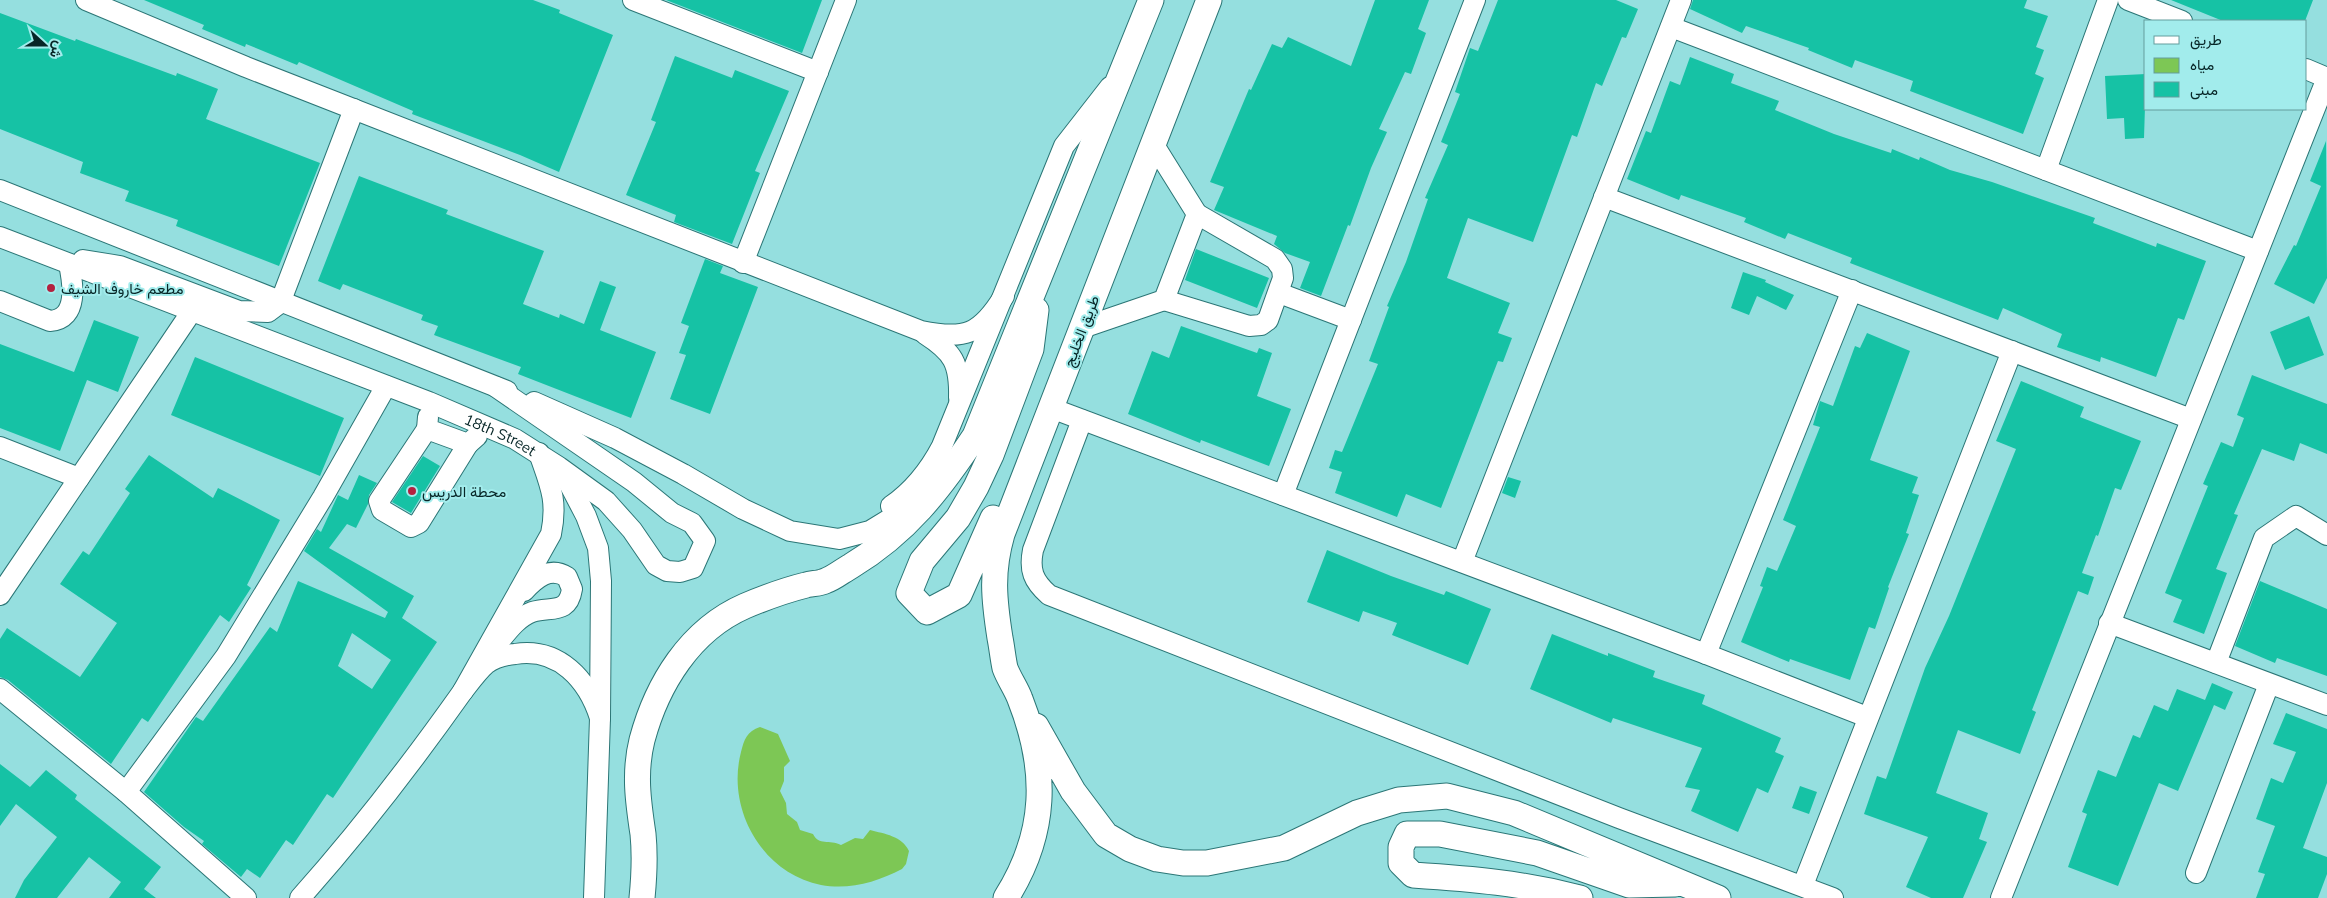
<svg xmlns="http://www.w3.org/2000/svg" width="2327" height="898" font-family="Mulish,Vazirmatn,sans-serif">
  <rect width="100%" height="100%" fill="#95dfdf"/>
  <!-- water -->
  <path fill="#7dc755" d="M760,727L778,734L790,761L784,767V781L780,791L786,803L787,814L797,822L800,830L813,834C819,846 829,839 841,845L855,838L863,839L870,830C885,834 902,836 909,851L906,864L902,869C877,882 850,890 821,885C762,873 726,809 741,752C744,740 747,731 760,727Z"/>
  <!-- building -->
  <path fill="#16c2a5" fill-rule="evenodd" d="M144,0H533L560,10L559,13L613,35L559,172L520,155L412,114L413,111L299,62L297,65L246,44L245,47L202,29L204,25Z
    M666,0H822L802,53Z
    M1375,0H1429L1418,29L1426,33L1411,74L1405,72L1379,129L1387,132L1371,168L1350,226L1348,225L1321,296L1300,288L1310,262L1285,253L1274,244L1277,236L1214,210L1224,187L1210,182L1249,89L1251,90L1272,44L1282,48L1288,37L1351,66Z
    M1498,0H1616L1638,9L1626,38L1622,37L1602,86L1596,83L1577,137L1572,135L1533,242L1468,218L1447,278L1510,303L1498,333L1512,338L1503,362L1498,361L1441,508L1406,494L1397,517L1335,493L1342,472L1329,468L1335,450L1342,452L1378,364L1369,361L1389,307L1387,306L1406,262L1428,199L1425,198L1448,145L1441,142L1460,94L1455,92L1470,48L1478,51Z
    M1693,0H2027L2024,8L2048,16L2036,47L2044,50L2035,74L2044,78L2023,134L1910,91L1913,81L1855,60L1852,68L1808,50L1809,48L1746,26L1742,33L1690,9Z
    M2171,0H2313L2305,21H2223Z
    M0,13L75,41L76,39L176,76L177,73L218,89L206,119L320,163L279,266L176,226L178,220L125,201L129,191L80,173L83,162L0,129Z
    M675,56L732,78L735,70L789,91L755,171L760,173L732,244L674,222L676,215L626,195L656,122L651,120Z
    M1690,57L1734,74L1731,83L1779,101L1775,110L1834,134L1891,153L1892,149L1919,160L1920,157L1950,170L1992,182L2095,218L2093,223L2156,247L2157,243L2206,261L2184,320L2178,318L2156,377L2101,357L2100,362L2057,347L2062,334L2003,308L1998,320L1850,263L1852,258L1788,233L1785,239L1744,222L1746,218L1681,195L1679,200L1627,179L1646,131L1651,133L1670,81L1680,85Z
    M2146,74L2144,138L2125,139L2124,118L2107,119L2105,76Z
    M2326,141L2327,278L2314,304L2274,284L2294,245L2296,246L2321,186L2310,181Z
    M359,176L448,210L446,214L544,251L523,304L559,318L560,314L584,324L600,281L616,287L600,330L656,352L631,418L518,374L521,367L434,335L438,326L421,320L423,315L343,284L340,290L318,281Z
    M1196,249L1269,278L1257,308L1185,280Z
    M705,259L723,266L720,273L758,287L710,414L670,399L686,355L679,353L689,326L681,323Z
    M1743,272L1766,280L1765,282L1794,295L1786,310L1757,296L1749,315L1731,308Z
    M2309,316L2324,355L2285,370L2270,332Z
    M94,320L139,337L118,392L87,380L60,451L0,428V344L74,372Z
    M1181,326L1257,353L1259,348L1272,353L1257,396L1291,409L1269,466L1201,440L1200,443L1128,414L1152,351L1169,358Z
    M1867,333L1910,351L1870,460L1918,477L1912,493L1919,495L1906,533L1909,534L1888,587L1889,588L1875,629L1869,627L1850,680L1790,659L1789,662L1741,642L1763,587L1760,586L1767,567L1777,571L1796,526L1783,520L1820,427L1813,425L1820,401L1833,406L1855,346L1860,348Z
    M195,357L344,418L320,476L171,415Z
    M2252,375L2327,404V454L2300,443L2294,461L2262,449L2234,514L2238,515L2216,569L2227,573L2204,634L2173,622L2182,600L2165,593L2208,486L2203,484L2221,442L2233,447L2244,418L2237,415Z
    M2021,381L2084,407L2080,417L2141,441L2121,490L2115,488L2098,536L2096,535L2082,573L2094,577L2088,595L2078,591L2032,710L2036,712L2020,754L1958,730L1936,793L1988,813L1979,839L1987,842L1963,898H1931L1906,887L1928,837L1864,814L1877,776L1886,779L1925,668L1949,616L2016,449L1996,441Z
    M149,455L213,498L218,488L280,520L247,585L251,588L229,622L220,615L148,722L142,718L111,764L8,680L0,677V639L7,628L80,677L117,623L60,584L83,551L89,555L130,493L125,489Z
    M423,456L440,466L411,513L392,502Z
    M359,475L377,483L369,495L368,504L356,528L347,524L329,548L414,596L402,618L437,642L333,798L327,794L293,845L286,840L260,878L247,869L241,877L202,844L204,841L184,827L144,792L196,717L203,721L270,627L277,632L298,581L385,618L388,612L304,551L317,529L321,532L338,495L348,500ZM352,633L391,660L372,689L338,666Z
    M1508,477L1521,481L1515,498L1502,493Z
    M1327,550L1391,576L1444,595L1446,591L1491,609L1468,665L1392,635L1397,623L1363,611L1359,622L1307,602Z
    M2260,581L2327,609V676L2277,658L2275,663L2235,646Z
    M1552,634L1608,656V653L1655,671L1653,677L1705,695L1702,704L1781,738L1775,752L1784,756L1768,793L1757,788L1738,832L1691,811L1700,790L1685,787L1702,748L1613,718L1611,723L1530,689Z
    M2212,683L2233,692L2225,710L2214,705L2178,791L2159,783L2118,886L2068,867L2087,814L2082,812L2098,770L2116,777L2133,735L2140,738L2154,705L2168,711L2177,689L2205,700Z
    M2286,713L2327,729V783L2303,848L2327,857V874L2318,898H2256L2265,874L2258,872L2275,826L2256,819L2271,778L2283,783L2296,752L2273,744Z
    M0,764L30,787L46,770L77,795L75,799L161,867L144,889L156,898H109L121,882L89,857L57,898H15L24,880L57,837L16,804L0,826Z
    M1800,786L1817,792L1809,814L1792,808Z"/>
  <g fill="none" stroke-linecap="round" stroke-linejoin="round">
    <!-- minor casing -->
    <g stroke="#2b7676" stroke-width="22">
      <g id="minor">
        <path d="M86,0L246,67L921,331C965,340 980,335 1004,296"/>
        <path d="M633,0L818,72"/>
        <path d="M2128,0L2182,21"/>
        <path d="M1671,27L2258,251"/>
        <path d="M2306,69L2327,78"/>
        <path d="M2046,170L2108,0"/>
        <path d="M0,190L507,391"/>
        <path d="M1604,197L2191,419"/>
        <path id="s1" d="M0,237L429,402L515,439L559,467L606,501L632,530L656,565L667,571L680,572L693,568L705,541L692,523L672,513L634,482L496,387"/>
        <path d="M83,260L120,266L239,311L268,312L280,303L354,109"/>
        <path d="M743,263L846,0"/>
        <path d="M1279,293L1351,320"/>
        <path d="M1164,300L1249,326L1261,325L1268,320L1283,278L1282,269L1275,259L1197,214"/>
        <path d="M0,301L50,321C79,319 73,283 69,264"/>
        <path d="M1082,328L1164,300L1197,214L1154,145"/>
        <path d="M925,334C953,352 960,363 959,398"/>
        <path d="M534,402L615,438L683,474L743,509L790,531L839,539L870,531L919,501"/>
        <path d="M1051,408L1706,654L1867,717"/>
        <path d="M428,417L427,429L468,444L477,436"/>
        <path d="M1082,420L1033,550C1029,570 1033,581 1049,595L1619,818L1833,898"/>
        <path d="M427,429L379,501L382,510L411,527L419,523L468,444"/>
        <path d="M0,447L79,478"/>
        <path d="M539,453C550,485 558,500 551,534L463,691C470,682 478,671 486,664C494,658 506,655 515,654C559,647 588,680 600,718"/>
        <path d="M562,470L586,516L598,548L601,581L600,718L594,898"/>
        <path d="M1283,495L1475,0"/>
        <path d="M891,506C914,490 929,471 942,446L1064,146L1110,87"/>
        <path d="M1462,562L1681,0"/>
        <path d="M0,595L192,311"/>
        <path d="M2109,623L2327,705"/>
        <path d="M502,638C510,628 519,617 532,612C551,606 568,615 572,589L567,577C550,566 536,578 524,591"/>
        <path d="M1706,654L1852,290"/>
        <path d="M2216,663L2264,538L2296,516L2327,535"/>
        <path d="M0,689L126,792L246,898"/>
        <path d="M126,792L226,656L323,497L386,386"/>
        <path d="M2196,873L2269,684"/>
        <path d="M1803,885L2012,351"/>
        <path d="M300,898C359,832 412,763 463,691"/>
        <path d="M2001,898L2327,78"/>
      </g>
    </g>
    <!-- major casing -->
    <g stroke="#2b7676" stroke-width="27">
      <path id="major" d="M993,518L959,595L927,612L909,593L922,561L958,518L976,487L991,455L1031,349L1036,310
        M1036,726L1073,791L1106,835L1130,849L1157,859L1183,863H1207L1284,848L1357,813L1399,800L1447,796L1514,813L1718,898
        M642,898C644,878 645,854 643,834C638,801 634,772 642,740C657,684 690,630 745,606C764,598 786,590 806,585C812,583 819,584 825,581C834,578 842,571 851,566C907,532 939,490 975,436L1151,0
        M1006,898C1047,833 1048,770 1020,699C1016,688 1009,679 1005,668C1003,659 1002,648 1000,638C994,600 991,572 1002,534L1209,0
        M1580,898C1522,883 1473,879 1413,875L1401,863V847L1407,834H1440L1537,853L1629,885L1675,884"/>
    </g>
    <!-- minor -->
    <use href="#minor" stroke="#fff" stroke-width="20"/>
    <!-- major -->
    <use href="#major" stroke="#fff" stroke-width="25"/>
  </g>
  <!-- markers -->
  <g fill="#b3213f" stroke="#a2ecec" stroke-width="2">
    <circle cx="51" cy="288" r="5"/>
    <circle cx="412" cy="491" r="5"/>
  </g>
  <g text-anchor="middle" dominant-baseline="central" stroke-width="4" stroke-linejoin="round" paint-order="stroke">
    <!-- poi labels -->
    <g font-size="15" fill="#072627" stroke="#a2ecec" text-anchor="start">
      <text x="61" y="288">مطعم خاروف الشيف</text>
      <text x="422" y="491">محطة الدريس</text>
    </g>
    <!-- street labels -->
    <g font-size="15" fill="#072627" stroke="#a2ecec">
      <text transform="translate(1081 331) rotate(-69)">طريق الخليج</text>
      <text stroke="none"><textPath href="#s1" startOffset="538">18th Street</textPath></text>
    </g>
  </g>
  <!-- legend -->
  <rect x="2144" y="20" width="162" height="90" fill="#a2ecec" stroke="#649d9d"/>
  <rect x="2154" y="36" width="25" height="8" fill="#ffffff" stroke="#649d9d"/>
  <text x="2190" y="45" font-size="15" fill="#072627">طريق</text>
  <rect x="2154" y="58" width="25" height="15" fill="#7dc755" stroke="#649d9d"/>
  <text x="2190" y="70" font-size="15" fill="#072627">مياه</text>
  <rect x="2154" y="82" width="25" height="15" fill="#16c2a5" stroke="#649d9d"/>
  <text x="2190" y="95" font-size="15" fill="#072627">مبنى</text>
  <!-- north arrow -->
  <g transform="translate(45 45) rotate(111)" stroke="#a2ecec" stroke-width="4" paint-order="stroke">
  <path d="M0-4L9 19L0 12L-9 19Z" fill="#072627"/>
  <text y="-8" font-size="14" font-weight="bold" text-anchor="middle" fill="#072627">ش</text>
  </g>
</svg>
